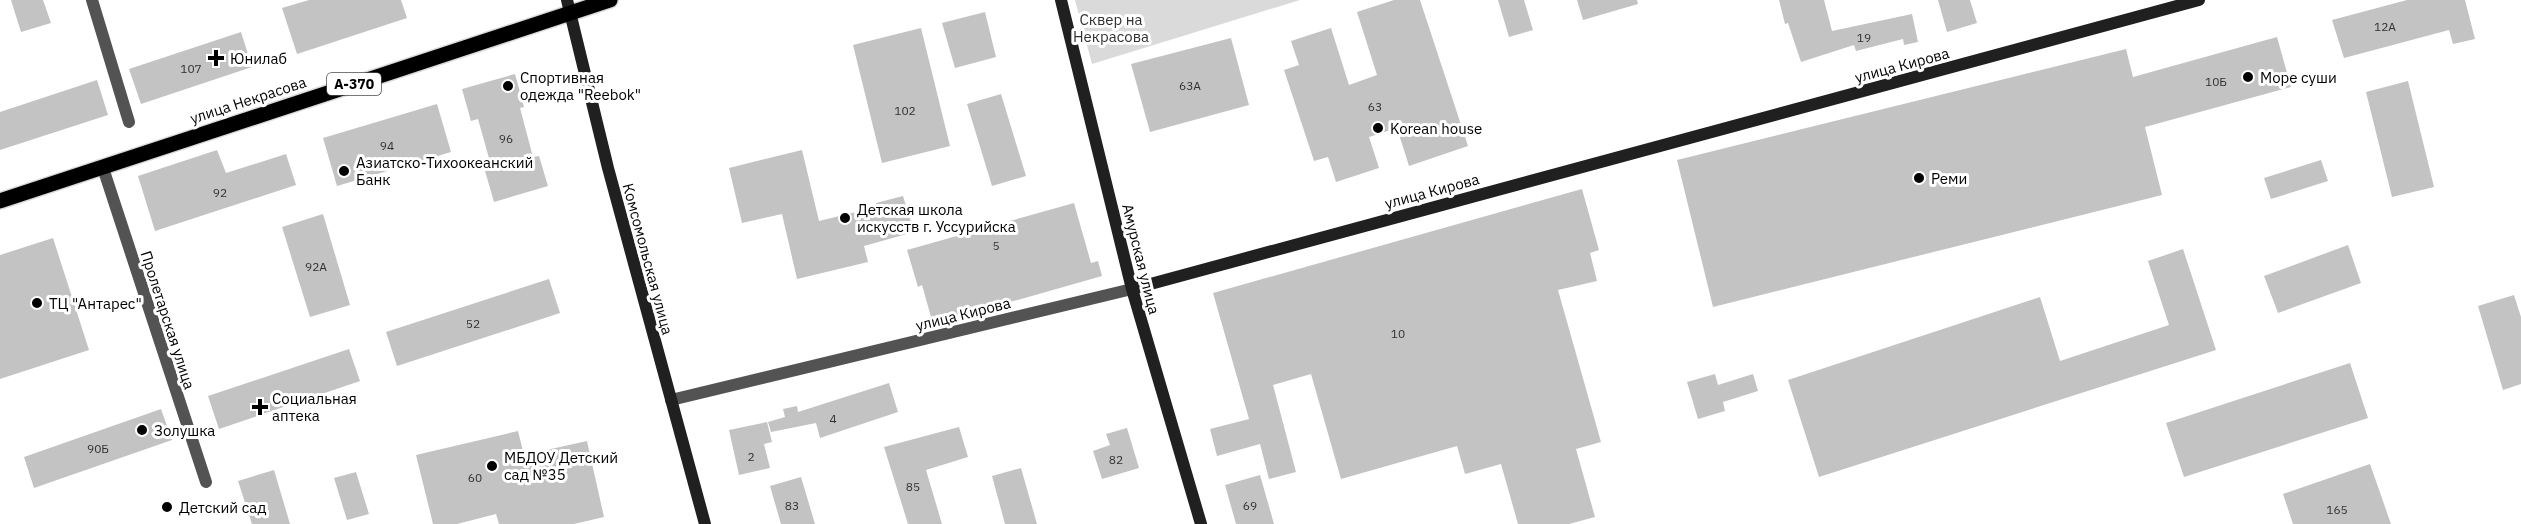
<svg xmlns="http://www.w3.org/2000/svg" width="2521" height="524" font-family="'IBM Plex Sans',sans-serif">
  <rect width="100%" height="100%" fill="#fff"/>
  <!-- green -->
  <path fill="#dadada" d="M1075,0H1300L1092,64Z"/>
  <!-- building -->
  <path fill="#c3c3c3" d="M11,0H43L51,23L21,32Z
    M309,0H401L407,18L297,54L282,8Z
    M1394,0H1420L1468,146L1409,166L1397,128L1369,137L1379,168L1336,182L1328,157L1314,161L1284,70L1299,65L1291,41L1331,28L1349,85L1377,75L1357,12Z
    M1498,0H1524L1533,30L1509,37Z
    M1577,0H1637L1638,4L1583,20Z
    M1779,0H1824L1832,31L1912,14L1918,42L1904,45L1903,39L1856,51L1854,45L1801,62L1788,23L1785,24Z
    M1938,0H1970L1977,23L1947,32Z
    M2407,0H2465L2475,39L2453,44L2449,30L2344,58L2332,20Z
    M985,12L996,57L955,68L942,23Z
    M921,28L950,146L882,163L853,45Z
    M241,32L252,67L141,104L129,69Z
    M2277,37L2291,87L2145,127L2162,195L1713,307L1677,160L2126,49L2133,77Z
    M1231,38L1249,105L1150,132L1131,64Z
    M515,74L524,107L520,108L533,157L539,156L548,186L494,202L485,171L492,169L478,119L471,121L462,89Z
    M97,80L108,115L0,150V112Z
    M2408,81L2434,187L2392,197L2366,92Z
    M1001,94L1026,176L992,186L967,104Z
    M437,104L451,152L337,186L323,138Z
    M217,150L226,173L286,154L296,185L155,231L138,176Z
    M802,150L819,221L877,207L876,203L903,196L914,232L864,246L868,262L797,279L782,214L742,223L729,168Z
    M2321,160L2328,181L2271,199L2264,178Z
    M1582,189L1599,250L1590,253L1597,281L1558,290L1601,442L1576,449L1595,517L1569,524H1518L1501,464L1465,474L1457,446L1341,479L1311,374L1273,385L1296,472L1269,479L1260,444L1217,456L1210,429L1249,419L1213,293Z
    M1074,203L1091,263L1098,261L1102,276L933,324L922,285L918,287L907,250Z
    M323,214L350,305L310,317L282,227Z
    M53,238L89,350L0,379V255Z
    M2348,245L2361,283L2278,313L2264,276Z
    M2183,249L2216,350L1819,477L1788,380L2040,297L2060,361L2169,325L2148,261Z
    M549,279L560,313L397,366L386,332Z
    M2514,295L2521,317V384L2503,390L2478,306Z
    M349,349L360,381L219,429L208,396Z
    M2350,363L2368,418L2184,477L2166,423Z
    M1715,374L1718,385L1753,374L1758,391L1723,402L1725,411L1698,419L1687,382Z
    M889,383L898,412L820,438L816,423L771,432L768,422L785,417L783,409L797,406L798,412Z
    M161,409L172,440L34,488L24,457Z
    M767,422L772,442L764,444L770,468L739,475L729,430Z
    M959,427L968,457L926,470L942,524H908L884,447Z
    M1127,428L1139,468L1102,479L1093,451L1110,445L1106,434Z
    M518,431L524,455L587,441L604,517L574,524H499L496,514L457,524H433L416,455Z
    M2370,464L2391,524H2293L2283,494Z
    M1021,468L1037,524H1005L992,476Z
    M274,470L290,524H252L238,481Z
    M356,472L369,514L347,520L334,478Z
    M1260,475L1274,524H1236L1225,485Z
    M801,477L815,524H781L770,486Z"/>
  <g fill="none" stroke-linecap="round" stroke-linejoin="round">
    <!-- primary casing -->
    <g stroke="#dbdbdb" stroke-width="18">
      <path id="primary" d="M0,201L610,0"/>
    </g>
    <!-- street -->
    <path stroke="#535353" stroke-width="12" d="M92,0L129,122
      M103,168L206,482
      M671,400L1132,289"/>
    <!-- secondary -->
    <path stroke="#202020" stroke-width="12" d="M567,0L608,168L705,524
      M1061,0L1132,289L1201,524
      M1132,289L2199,0"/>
    <!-- primary -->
    <use href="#primary" stroke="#000" stroke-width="15"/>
  </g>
  <!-- markers -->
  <g fill="#000" stroke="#fff" stroke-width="2">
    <path d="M213 49h6v6h6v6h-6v6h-6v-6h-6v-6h6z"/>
    <circle cx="2248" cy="77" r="6"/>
    <circle cx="508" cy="86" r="6"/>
    <circle cx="1378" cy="128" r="6"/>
    <circle cx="344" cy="171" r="6"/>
    <circle cx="1919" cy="178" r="6"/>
    <circle cx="845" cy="218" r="6"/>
    <circle cx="37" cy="303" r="6"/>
    <path d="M257 398h6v6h6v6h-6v6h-6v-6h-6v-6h6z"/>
    <circle cx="142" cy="430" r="6"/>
    <circle cx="492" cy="466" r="6"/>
    <circle cx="167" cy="507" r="6"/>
  </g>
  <g text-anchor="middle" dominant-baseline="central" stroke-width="6" stroke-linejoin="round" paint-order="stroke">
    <!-- number labels -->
    <g font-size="12" fill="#313131">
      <text x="2385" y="26">12А</text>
      <text x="1864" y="37">19</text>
      <text x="191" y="68">107</text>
      <text x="2216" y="81">10Б</text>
      <text x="1190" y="85">63А</text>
      <text x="1375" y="106">63</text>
      <text x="905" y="110">102</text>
      <text x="506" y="138">96</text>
      <text x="387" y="145">94</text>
      <text x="220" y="192">92</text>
      <text x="996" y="245">5</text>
      <text x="316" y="266">92А</text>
      <text x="473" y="323">52</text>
      <text x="1398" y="333">10</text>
      <text x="833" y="418">4</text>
      <text x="98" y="448">90Б</text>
      <text x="751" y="456">2</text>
      <text x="1116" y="459">82</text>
      <text x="475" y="477">60</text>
      <text x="913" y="486">85</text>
      <text x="792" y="505">83</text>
      <text x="1250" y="505">69</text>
      <text x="2337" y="509">165</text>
    </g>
    <!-- shield labels -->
    <rect fill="#fff" stroke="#4c4c4c" stroke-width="1.5" x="327" y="73" width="54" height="22" rx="4.5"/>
    <g font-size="14" font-weight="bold" fill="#000">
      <text x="354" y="84">А-370</text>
    </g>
    <!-- park labels -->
    <g font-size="15" fill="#313131" stroke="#fff">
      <text x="1111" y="19">Сквер на<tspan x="1111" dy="17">Некрасова</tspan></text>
    </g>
    <!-- poi labels -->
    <g font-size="15" fill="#000" stroke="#fff" text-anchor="start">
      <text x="230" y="58">Юнилаб</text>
      <text x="520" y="77">Спортивная<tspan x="520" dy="17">одежда "Reebok"</tspan></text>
      <text x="2260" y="77">Море суши</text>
      <text x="1390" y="128">Korean house</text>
      <text x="356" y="162">Азиатско-Тихоокеанский<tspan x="356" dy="17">Банк</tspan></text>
      <text x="1931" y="178">Реми</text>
      <text x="857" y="209">Детская школа<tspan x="857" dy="17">искусств г. Уссурийска</tspan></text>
      <text x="49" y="303">ТЦ "Антарес"</text>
      <text x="272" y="398">Социальная<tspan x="272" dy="17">аптека</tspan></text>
      <text x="154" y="430">Золушка</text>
      <text x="504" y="457">МБДОУ Детский<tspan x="504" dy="17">сад №35</tspan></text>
      <text x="179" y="507">Детский сад</text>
    </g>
    <!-- street labels -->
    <g font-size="15" fill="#000" stroke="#fff">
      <text transform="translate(1902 65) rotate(-15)">улица Кирова</text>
      <text transform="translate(248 100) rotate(-18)">улица Некрасова</text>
      <text transform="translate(1432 191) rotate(-15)">улица Кирова</text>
      <text transform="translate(648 259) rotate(75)">Комсомольская улица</text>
      <text transform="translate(1141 259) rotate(76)">Амурская улица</text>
      <text transform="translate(963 314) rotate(-14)">улица Кирова</text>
      <text transform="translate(168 320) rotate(72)">Пролетарская улица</text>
    </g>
  </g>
</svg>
